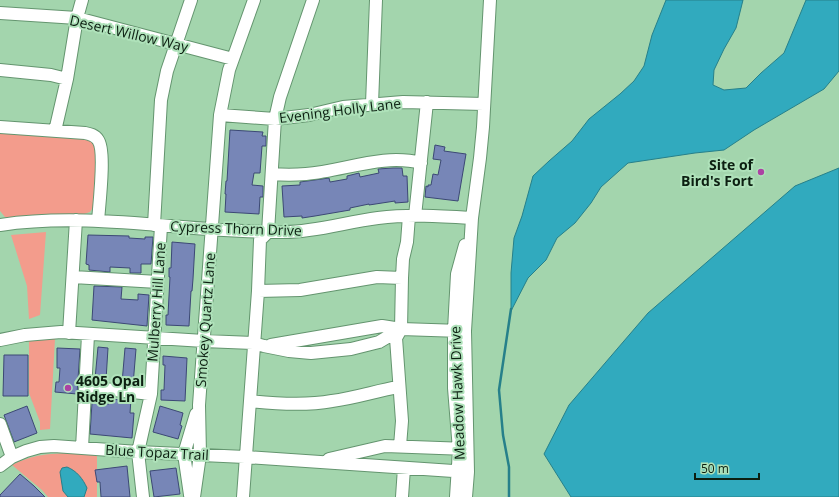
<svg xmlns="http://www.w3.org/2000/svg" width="839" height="497" font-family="'Open Sans',sans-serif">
  <rect width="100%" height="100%" fill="#a3d5ad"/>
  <!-- green -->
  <path fill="#f39c8c" d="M0,132L90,138L98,149L94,206L90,212L84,214H48L12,218L5,217L0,211Z
    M46,232L40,315L29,319L27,286L11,235Z
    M42,339H55L50,429L40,430V422L29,393V340Z
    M72,453L97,454V497H48L42,490L12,465C34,454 48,454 72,453Z"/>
  <!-- water -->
  <path fill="#31aabe" stroke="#26808a" d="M666,0H743L736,28L724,49L714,70L713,85L724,90L746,88L761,73L784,53L806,0H839V71L824,89L754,130L724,150L695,153L628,163L601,187L591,203L575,223L557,238L546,260L528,278L511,311V273L514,238L522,216L533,176L549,161L572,141L589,119L620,94L634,81L644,66L652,35Z
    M839,168V497H571L544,454L569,405L648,313L795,186Z
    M67,467C77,471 83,479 87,488L84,497H68L63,491L60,472L62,468Z"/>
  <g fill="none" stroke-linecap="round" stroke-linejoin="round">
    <!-- stream -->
    <path stroke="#26808a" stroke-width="2.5" d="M509,497V467L503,435L499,390L511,309"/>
  </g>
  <!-- building -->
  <path fill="#7786b7" stroke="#3c4875" d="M230,130L263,132L262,136H266V146H262L260,173H254L252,185L263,186V197H260L259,214L225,212L226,194H225L226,181H227Z
    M435,145L445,147L444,151L466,154L458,201L425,197L426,186L428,187V185H431L433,174L438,175L441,160L433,159Z
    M393,168H402L403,176H407L408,202L395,203V201L369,205V204L350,208V210L315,216L302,218V216L284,217L282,186L300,185V182L329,178L330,182L347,179V176L359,173L360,177L379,173L378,169Z
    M88,235L129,236V238L145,239V237H153L151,264H141V273H130V268L110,267V272L89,270V265L86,264Z
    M172,242L195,244L193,279L192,291H191L189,326L166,325V315H168L170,277H169V268H171Z
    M94,286L122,287L121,299L138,300V294L149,295L147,326L92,320Z
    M98,347L108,348L106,380L95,379Z
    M57,348L80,349L77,394L55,392L56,382H59L60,368H57Z
    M125,348L136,349L133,385L122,383Z
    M4,355H28V396H3Z
    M163,356L187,358L185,401L161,400V390H164L165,365H163Z
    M121,398L131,399L130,413H134L132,438L90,434L92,403L109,404L110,399L121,400Z
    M27,406L37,433L14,442L4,415Z
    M160,406L183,413L180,425L182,426L178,439L153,432Z
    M127,466L130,497H101L100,482H97L95,470Z
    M176,468L180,494L154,497L150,471Z
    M20,474L34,486L45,497H0V495Z"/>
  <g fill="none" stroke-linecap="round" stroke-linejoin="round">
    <!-- minor casing -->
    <g stroke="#64956f" stroke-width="14">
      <path id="minor" d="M0,13L77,18L233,59
        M0,70L51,75L67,79
        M372,104L376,0
        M220,115L275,119L309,115L343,107L403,102L484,104
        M0,127L85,133C90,134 95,135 98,140C106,150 99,206 98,221
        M55,131L67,79L77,18L82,0
        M272,174C283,175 295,175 306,174C344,171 383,153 421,163
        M415,216L427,102
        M0,225C94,211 190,233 285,232C316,232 346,222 378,218C409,214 440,216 472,218
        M154,225L161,100L167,71L191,0
        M73,277L158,282
        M258,291L300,290L377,277L402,278
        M69,333L76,220
        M0,340L25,335L61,332L204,341L253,343L264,346L289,351L311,353L351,349L379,342L401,329
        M271,345L382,326L401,329L461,331
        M86,387L151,394
        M250,401C277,404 305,406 332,401C355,398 376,391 398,387
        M0,424L12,457
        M400,446L402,421L396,338L401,329L402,278L403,259L407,242L409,216
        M82,448L88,335
        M329,459L385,446L467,449
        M0,466L12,457L26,451L40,447L54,446L138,452L245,457L468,472
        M190,495L184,454L196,414
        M143,497L138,452L151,394L161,226
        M194,497L200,455L199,405L220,115L229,70L254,0
        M243,497L258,291L260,240L268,232L275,119L280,97L313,0
        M402,497L404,468
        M456,497L459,450L454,388V330L457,274L465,245
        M466,497L468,472L465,331L472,218L480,158L483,127L490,0"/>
    </g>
    <!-- minor -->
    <use href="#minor" stroke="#fff" stroke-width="12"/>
  </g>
  <!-- markers -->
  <g fill="#ac42a3" stroke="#afe2ba" stroke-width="1.5">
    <circle cx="761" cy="172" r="4"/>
    <circle cx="68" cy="388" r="4"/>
  </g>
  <g text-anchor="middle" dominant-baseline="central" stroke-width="4" stroke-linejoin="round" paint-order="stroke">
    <!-- street labels -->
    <g font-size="14" fill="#0c1f11" stroke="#afe2ba">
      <text transform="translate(129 33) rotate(13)">Desert Willow Way</text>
      <text transform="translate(340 110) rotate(-7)">Evening Holly Lane</text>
      <text transform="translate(236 228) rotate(2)">Cypress Thorn Drive</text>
      <text transform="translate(156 302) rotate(-86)">Mulberry Hill Lane</text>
      <text transform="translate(205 320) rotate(-86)">Smokey Quartz Lane</text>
      <text transform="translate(457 393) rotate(-92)">Meadow Hawk Drive</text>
      <text transform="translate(157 452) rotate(3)">Blue Topaz Trail</text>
    </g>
    <!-- poi labels -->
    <g font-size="14" font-weight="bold" fill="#0c1f11" stroke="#afe2ba" text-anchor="end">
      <text x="753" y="164">Site of<tspan x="753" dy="16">Bird's Fort</tspan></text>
      <text x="76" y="380" text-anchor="start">4605 Opal<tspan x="76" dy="16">Ridge Ln</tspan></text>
    </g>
  </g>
  <!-- scale -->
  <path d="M695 473v6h64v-6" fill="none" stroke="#0c1f11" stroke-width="2"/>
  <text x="701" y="473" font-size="12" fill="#0c1f11" stroke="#afe2ba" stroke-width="3" paint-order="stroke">50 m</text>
</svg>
